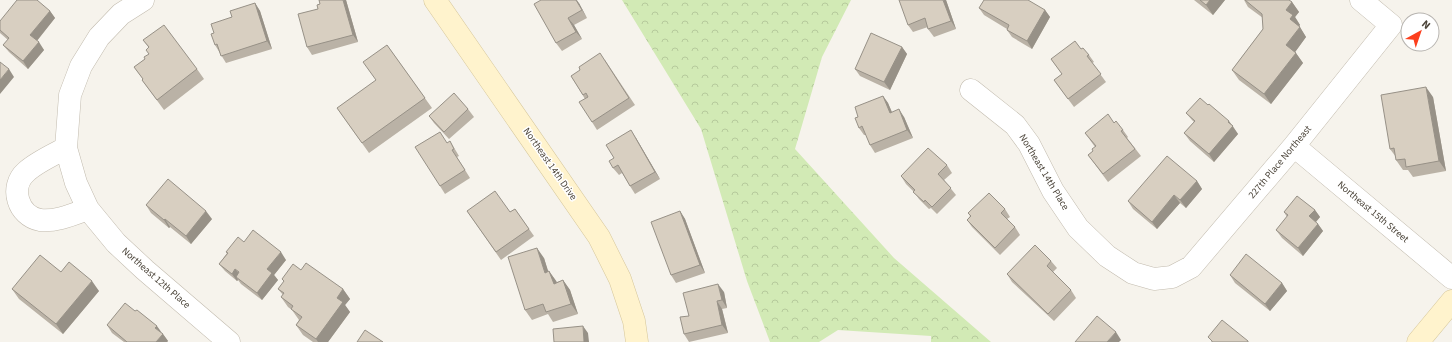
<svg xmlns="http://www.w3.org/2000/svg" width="1452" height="342" font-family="'Source Sans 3',sans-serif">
  <defs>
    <pattern id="forest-crowns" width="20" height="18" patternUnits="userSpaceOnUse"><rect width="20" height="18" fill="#d2eab5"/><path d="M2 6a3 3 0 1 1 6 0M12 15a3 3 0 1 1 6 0" fill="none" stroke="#b6ca9c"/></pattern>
  </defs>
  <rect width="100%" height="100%" fill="#f6f3ec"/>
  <!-- forest -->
  <path fill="url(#forest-crowns)" d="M622,0H851L822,57L795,149L894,258L991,342H931V336L838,330L819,342H770L747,281L701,129Z"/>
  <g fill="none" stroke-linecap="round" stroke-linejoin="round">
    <!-- street casing -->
    <g stroke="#c2bbae" stroke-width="23">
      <path id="street" d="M143,0L121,14L99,37L81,66L70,95L66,148L76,183L88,209L116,243L145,270L229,342
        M971,90L1015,125L1029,144L1053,191L1078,228L1107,256L1133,273L1154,279L1172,277L1191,267L1294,146L1391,25L1361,0
        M1294,146L1452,278
        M66,148C53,155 37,162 26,172C9,187 18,216 40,220C56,222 74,214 88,209"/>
    </g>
    <!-- secondary casing -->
    <g stroke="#d6c79b" stroke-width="23">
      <path id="secondary" d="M435,0L599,237L620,279L634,321L637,342
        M1418,342L1452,301"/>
    </g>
    <!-- street -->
    <use href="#street" stroke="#fff" stroke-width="22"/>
    <!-- secondary -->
    <use href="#secondary" stroke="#fff3cd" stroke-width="22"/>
  </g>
  <!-- wall -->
  <path fill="#bab2a6" d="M346,0L358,42L312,55L307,47Z
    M541,0H577L587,18L574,25L582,39L562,51L556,43Z
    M946,0L956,29L934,37L928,29V27L913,32L908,25Z
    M1194,0H1225L1213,15Z
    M1244,0H1289L1292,2L1299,12L1295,17L1300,25L1299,26L1306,37L1295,52L1303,63L1271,104L1239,80L1232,70L1263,29V18L1248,7Z
    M255,3L260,11L272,49L226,63L215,45L214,33L232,17Z
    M979,8L1045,10L1050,17L1032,49L1012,37L1007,30V29L984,15Z
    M50,11L55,18L37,41L44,50L28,69L9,52L3,45L8,40L0,33V21Z
    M143,40L197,69L204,79L164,110L142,80L143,79L134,67L145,59L149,54V48Z
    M387,45L432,108L369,153L337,108L376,81Z
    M902,47L907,54L890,90L860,76L855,69Z
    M1081,49L1089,55L1094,62L1092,63L1106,82L1074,107L1054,80L1062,74L1051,59Z
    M605,60L635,105L597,130L592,122L585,99L571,76Z
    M883,96L888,103L892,112L904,117L913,138L875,153L870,145L866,135H864L859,128L858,117Z
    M1433,97L1446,171L1413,177L1408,170H1403L1396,160V157L1390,149Z
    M468,109L474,117L449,139L434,123L429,116Z
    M1186,113L1232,125L1238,134L1214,162L1190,141L1184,133L1194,122L1192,120Z
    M1114,123L1123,130L1128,137L1127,138L1141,156L1108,182L1088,155L1093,151L1095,147L1085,133Z
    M636,138L660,179L635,194L630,186L622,173L619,175L613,168L614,158Z
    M450,141L459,156L457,157L470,178L445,194L440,186Z
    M947,165L952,173L944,180L956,195L937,214L931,208L929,209L919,199L914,192L906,184L901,176Z
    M1197,181L1202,189L1186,208L1180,203L1157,229L1133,209L1128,201Z
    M146,205L212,219L191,244L170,227L169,228L151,213Z
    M515,209L534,236L501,260L467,211L510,212Z
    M1005,209L1010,217L1007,219L1015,227L1020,235L1000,255L972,227L967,220L970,216L968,213Z
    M1315,210L1320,217L1316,222L1318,224L1323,231L1303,256L1282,238L1276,230L1287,217L1284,212Z
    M680,211L685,219L705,273L676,283L671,275Z
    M244,242L286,260L274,275L278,280L262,300L241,284L238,280L237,281L225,271L219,264L227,253L226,252Z
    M544,258L548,272L549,271L557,282L563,280L570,290L578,314L553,322L548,314L532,320L525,310Z
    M1051,261L1057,268L1053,272L1071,290L1076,298L1054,321L1012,282L1007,274Z
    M301,270L343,289L350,299L345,305L350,312L328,342H313L303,335L296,325L299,320L292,310L288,307L281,297L283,295L278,289L284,282L282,279Z
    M61,272L99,291L63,334L19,299L12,289Z
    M1230,275L1282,283L1287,291L1270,311L1235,283Z
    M724,292L727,308L722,309L728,333L689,342L684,334L689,316Z
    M107,325L162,333L168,341L167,342H124L112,333Z"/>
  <!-- shaded-wall -->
  <path fill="#979187" d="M343,0H346L358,42L353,35Z
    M576,0L579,3L587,18L582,10Z
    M943,0H946L956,29L951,21Z
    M1210,0H1225L1213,15L1206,5Z
    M1292,2L1299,12L1295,17L1300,25L1297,29L1290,19L1286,10Z
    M255,3L260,11L272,49L267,41Z
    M1045,10L1050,17L1032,49L1027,41Z
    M50,11L55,18L35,43L30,35Z
    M568,18L574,25L582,39L576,32Z
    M1300,27L1306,37L1293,55L1286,45Z
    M39,42L44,50L28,69L23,61Z
    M902,47L907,54L890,90L884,82Z
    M1296,53L1303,63L1271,104L1264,94Z
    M9,69L14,77L0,94V80Z
    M1426,87L1433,97L1446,171L1439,161Z
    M883,96L888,103L895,120L890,113Z
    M899,109L904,117L913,138L907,130Z
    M1229,121L1238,134L1214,162L1209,154Z
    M631,130L636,138L660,179L655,172Z
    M1197,181L1202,189L1186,208L1180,200Z
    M1174,195L1180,203L1157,229L1152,222Z
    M1315,210L1320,217L1314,224L1309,216Z
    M206,211L212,219L191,244L186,236Z
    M680,211L685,219L705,273L700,265Z
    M165,219L170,227L169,228L164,220Z
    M1318,224L1323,231L1303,256L1298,248Z
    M537,248L544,258L552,283L545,273Z
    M281,252L286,260L274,275L278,280L262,300L257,293L267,269Z
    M235,269L241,276L236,277L238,280L237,281L232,274Z
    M549,271L556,281L561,294L554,284Z
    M563,280L570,290L578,314L571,304Z
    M92,281L99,291L63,334L56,324Z
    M1282,283L1287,291L1270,311L1265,304Z
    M718,284L724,292L727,308L722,300Z
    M343,289L350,299L345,305L350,312L328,342H318L316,339L337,298Z
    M717,301L722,309L728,333L722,325Z
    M157,326L162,333L155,328Z
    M583,326L588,333L589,342H584Z
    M1116,332L1121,340L1119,342H1107Z
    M163,334L168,341L167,342H156Z"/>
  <!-- building -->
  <path fill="#d8cfc1" stroke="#979187" d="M17,0H37L50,11L30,35L39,42L23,61L3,45L9,38L0,30V21Z
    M319,0H343L353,35L307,47L298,14L318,9L317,5L320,4Z
    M541,0H576L582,10L568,18L576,32L556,43L534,4Z
    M899,0H943L951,21L928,29L925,18L908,25Z
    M984,0H1028L1045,10L1027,41L1007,30L1009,25L979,8Z
    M1200,0H1210L1206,5Z
    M1245,0H1289L1292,2L1286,10L1293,15L1290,19L1300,27L1286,45L1296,53L1264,94L1232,70L1263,29L1262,14Z
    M255,3L267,41L221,56L217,44L215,45L211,34L214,33L211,24L232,17L230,11Z
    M164,25L197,69L157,100L142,80L143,79L134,67L145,59L144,57L149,54L146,50L149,47L143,40Z
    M871,33L902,47L884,82L855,69Z
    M1075,41L1081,49L1083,48L1089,55L1087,56L1101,74L1068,99L1054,80L1062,74L1051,59Z
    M387,45L425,98L362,143L337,108L376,80L363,62Z
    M600,53L629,98L592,122L579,102L588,97L586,93L583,95L571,76L580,70L579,67Z
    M0,62L9,69L0,80Z
    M1426,87L1439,161L1406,167L1405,159L1396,160L1394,148L1390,149L1381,95Z
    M454,93L468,109L444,132L429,116Z
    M883,96L890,113L899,109L907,130L870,145L862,126L859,128L855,118L858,117L855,107Z
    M1200,98L1208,105L1209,104L1229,121L1228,122L1233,126L1209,154L1184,133L1195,121L1186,113Z
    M1108,114L1114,123L1116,121L1123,130L1121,131L1135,149L1103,174L1088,155L1093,151L1092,149L1096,146L1085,133Z
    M631,130L655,172L630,186L618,165L613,168L609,161L614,158L606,145Z
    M440,132L447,143L450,141L454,149L452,150L465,170L440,186L415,147Z
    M928,148L947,165L938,174L951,188L932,207L925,200L924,202L913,192L915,190L901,176Z
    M1167,156L1197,181L1180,200L1174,195L1152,222L1128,201Z
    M168,179L206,211L186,236L165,219L164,220L146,205Z
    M495,191L510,212L515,209L529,229L496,252L467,211Z
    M989,193L1005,209L1001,213L1015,227L995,248L967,220L971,216L968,213Z
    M1297,196L1315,210L1309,216L1318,224L1298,248L1276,230L1288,215L1284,212Z
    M680,211L700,265L671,275L651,222Z
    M253,230L281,252L267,269L272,273L257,293L236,277L239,272L235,269L232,274L219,264L228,253L226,252L238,237L244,242Z
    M1035,245L1051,261L1047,266L1071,290L1048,314L1007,274Z
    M537,248L545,273L549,271L554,284L563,280L571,304L546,312L543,304L525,310L508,257Z
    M1246,254L1282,283L1265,304L1230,275Z
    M40,255L61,272L69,262L92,281L56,324L12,289Z
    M306,263L343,289L337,298L343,302L316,339L296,325L302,317L291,309L293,306L281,297L284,293L278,289L284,281L282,279L293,264L301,270Z
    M718,284L722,300L717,301L722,325L684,334L680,317L689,316L683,293Z
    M125,303L135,311L137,310L157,326L155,328L163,334L156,342H127L107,325Z
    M1097,316L1116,332L1107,342H1075Z
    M1222,320L1248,341V342H1212V341L1208,337Z
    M583,326L584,342H554L553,329Z
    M365,330L383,342H357Z"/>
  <g text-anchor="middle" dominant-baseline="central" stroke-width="3" stroke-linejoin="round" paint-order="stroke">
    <!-- street labels -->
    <g font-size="10" fill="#4b4439" stroke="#fff">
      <text transform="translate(1280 162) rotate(-50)">227th Place Northeast</text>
      <text transform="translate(550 164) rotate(55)">Northeast 14th Drive</text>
      <text transform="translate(1044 172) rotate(59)">Northeast 14th Place</text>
      <text transform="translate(1373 212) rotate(40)">Northeast 15th Street</text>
      <text transform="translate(156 278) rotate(41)">Northeast 12th Place</text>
    </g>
  </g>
  <!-- north arrow -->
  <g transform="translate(1420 32) rotate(40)"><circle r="19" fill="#ffffff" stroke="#b7b4b0"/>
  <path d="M0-3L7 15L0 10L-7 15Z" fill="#fc3f1d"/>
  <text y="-6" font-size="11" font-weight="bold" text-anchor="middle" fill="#4b4439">N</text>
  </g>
</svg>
